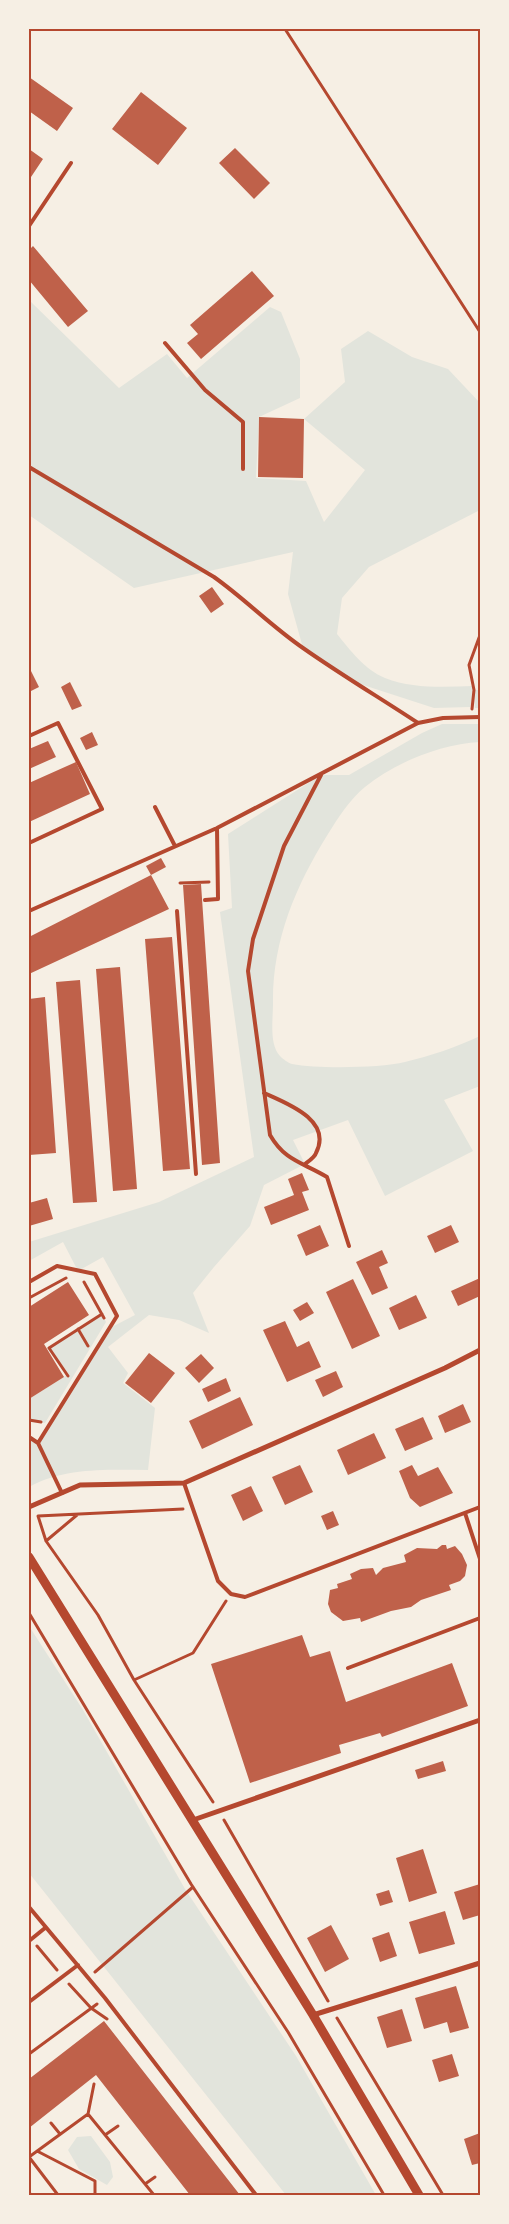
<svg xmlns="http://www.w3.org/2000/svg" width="509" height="2224" font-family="'IBM Plex Sans',sans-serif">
  <rect width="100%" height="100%" fill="#f6efe4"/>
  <!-- green -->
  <path fill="#e2e4dc" d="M29,300L119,388L167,354L187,378L270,307L281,312L300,359V398L259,417L256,478L306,481L324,522L365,470L304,419L345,382L341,349L368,331L412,357L448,369L480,403V510L369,567L342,598L337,634C350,650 365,670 385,678C413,689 444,687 473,686L474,690H480V708H475L474,694L470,707L434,708L357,683L303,648L288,594L293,552L134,588L29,515Z
    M442,724H480V742C441,744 396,762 365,787C350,799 338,818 328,834C295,887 272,942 273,1004C273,1019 269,1045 280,1056C283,1059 288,1063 292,1064C318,1069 380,1068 405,1062C430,1056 457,1047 480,1036V1086L444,1100L473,1151L385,1196L348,1120L293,1140L305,1164L264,1185L250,1226L214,1267L193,1293L209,1333L179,1320L149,1315L108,1347L128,1373L123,1383L155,1408L148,1470C108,1470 66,1467 29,1487V1437L38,1443L110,1328L135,1315L103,1257L78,1271L63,1242L29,1261V1242L159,1202L254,1157L220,912L232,908L228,834L321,775H349L422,733Z
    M102,1314L106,1322L45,1423L29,1420V1399L67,1375L49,1348Z
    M29,1626L83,1710L185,1889L296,2056L376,2195H286L29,1873Z
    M91,2136L110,2162L113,2177L107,2185L79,2169L68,2150L77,2137Z"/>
  <!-- building -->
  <path fill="#bf614a" d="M29,77L73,108L57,131L29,111Z
    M141,92L187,128L158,165L112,129Z
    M235,148L270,183L254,199L219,163Z
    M29,149L43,159L29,180Z
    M33,246L88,311L68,327L29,280V250Z
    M252,271L274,296L201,359L187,343L198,334L190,325Z
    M259,417L304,419L303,478L258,477Z
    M212,587L224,604L211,613L199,596Z
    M29,667L39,687L29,692Z
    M70,682L82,706L72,710L61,687Z
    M92,732L98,745L86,750L80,738Z
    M48,741L56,757L29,769V749Z
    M76,762L90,794L29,822V783Z
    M161,858L166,867L151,875L169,909L29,974V937L151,875L146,866Z
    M201,884L220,1163L202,1165L183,885Z
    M172,937L190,1169L163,1171L145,939Z
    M120,967L137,1189L113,1191L96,969Z
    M80,980L97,1202L73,1203L56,982Z
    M45,997L56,1153L29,1155V999Z
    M302,1173L309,1190L302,1192L309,1210L271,1225L264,1207L294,1195L288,1179Z
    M47,1198L53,1219L29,1226V1203Z
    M320,1225L329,1246L306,1256L297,1235Z
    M451,1225L459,1242L435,1253L427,1236Z
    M382,1250L388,1263L379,1267L388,1288L372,1295L356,1262Z
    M480,1278V1296L458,1306L451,1291Z
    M353,1279L380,1336L352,1349L326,1292Z
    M68,1282L89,1315L44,1344L64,1377L29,1399V1307Z
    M416,1295L427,1318L399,1330L389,1308Z
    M307,1302L314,1313L300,1321L293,1310Z
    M285,1321L297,1347L309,1341L321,1367L287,1382L263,1330Z
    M149,1353L175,1373L151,1403L125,1383Z
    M201,1354L214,1368L199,1383L185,1368Z
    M336,1371L343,1387L323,1397L315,1380Z
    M226,1378L231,1391L208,1402L202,1389Z
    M240,1397L253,1425L202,1449L189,1421Z
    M463,1404L471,1422L445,1433L438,1416Z
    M423,1417L433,1439L405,1451L395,1429Z
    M374,1433L386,1458L348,1475L337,1450Z
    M300,1465L313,1492L285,1505L272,1477Z
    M412,1465L418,1476L438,1467L453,1493L420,1507L410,1498L399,1471Z
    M251,1486L263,1511L243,1521L231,1495Z
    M333,1511L339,1525L327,1530L321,1516Z
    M442,1545H446L447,1549L455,1546L462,1554L467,1565L465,1576L460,1581L449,1585L451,1590L421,1600L411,1607L391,1611L361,1622L360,1618L343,1621L331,1612L328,1604L330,1590L338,1588L337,1584L352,1579L350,1574L361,1569L373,1568L376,1575L383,1568L406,1562L404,1555L417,1548L437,1549Z
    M302,1635L310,1657L330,1651L346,1702L452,1663L468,1706L382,1737L380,1733L339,1745L341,1753L250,1783L211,1664Z
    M443,1761L446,1771L418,1779L415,1770Z
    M423,1849L437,1893L409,1902L396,1858Z
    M480,1884V1915L463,1920L454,1892Z
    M389,1890L393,1902L380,1906L376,1894Z
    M445,1911L455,1944L419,1954L409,1922Z
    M331,1925L349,1959L325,1972L307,1938Z
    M389,1932L397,1956L380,1962L372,1938Z
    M456,1986L469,2028L450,2033L447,2022L424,2029L415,1998Z
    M402,2009L412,2041L387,2048L377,2017Z
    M104,2021L197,2140L240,2195H190L96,2075L29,2128V2079Z
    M452,2054L459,2076L439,2082L432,2060Z
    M480,2133V2163L472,2165L464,2139Z"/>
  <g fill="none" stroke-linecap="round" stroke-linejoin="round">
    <!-- path -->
    <path stroke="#b5482f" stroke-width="3" d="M285,29L480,332
      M472,709L474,690L469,665L480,635
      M180,883L209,882
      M84,1282L104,1318
      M29,1298L66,1278
      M78,1329L88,1346
      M68,1376L49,1348L102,1314
      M29,1420L41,1422
      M183,1509L38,1516L46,1541L98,1615L134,1680L213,1802
      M46,1541L77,1515
      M29,1613L191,1884L288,2032L384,2195
      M134,1680L193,1653L226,1601
      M224,1820L328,2001
      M37,1946L57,1970
      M95,1972L193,1887
      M69,1984L91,2008L107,2019
      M337,2018L443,2195
      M29,2054L97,2004
      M88,2114L94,2084
      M51,2123L60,2134
      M105,2135L118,2126
      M37,2151L95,2181V2195
      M29,2157L88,2114L154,2195
      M29,2157L58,2195
      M145,2184L155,2177"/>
    <!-- service -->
    <path stroke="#b5482f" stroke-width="4" d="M29,226L71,163
      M165,343L205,390L243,422V469
      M29,467L214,577C245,599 271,626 303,648C340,674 380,698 418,723
      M29,736L58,723L102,809L29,843
      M321,775L284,846L253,939L248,971L270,1135C285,1161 302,1162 327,1177L349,1246
      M155,807L175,846
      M205,900L218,899L217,828
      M29,911L217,828L418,723L443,718L480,717
      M177,911L196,1174
      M264,1093C286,1103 333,1120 316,1153C315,1157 309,1161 305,1164
      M29,1282L57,1266L95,1274L117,1316L38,1443
      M29,1437L38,1443L62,1493
      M184,1483L218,1581L231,1594L245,1597L480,1507
      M465,1513L480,1559
      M348,1668L480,1618
      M29,1907L105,1998L256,2195
      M29,1941L45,1928
      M29,2002L78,1965
      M29,2193L30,2195"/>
    <!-- minor -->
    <path stroke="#b5482f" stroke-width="5" d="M29,1507L80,1485L184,1483L445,1368L480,1350
      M193,1820L480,1720
      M313,2015L480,1963"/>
    <!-- tertiary -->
    <path stroke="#b5482f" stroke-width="9" d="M29,1557L313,2015L419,2195"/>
  </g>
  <!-- border -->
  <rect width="509" height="2224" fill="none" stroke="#f6efe4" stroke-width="60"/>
  <rect x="30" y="30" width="449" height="2164" fill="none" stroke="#b5482f" stroke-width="2"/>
</svg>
